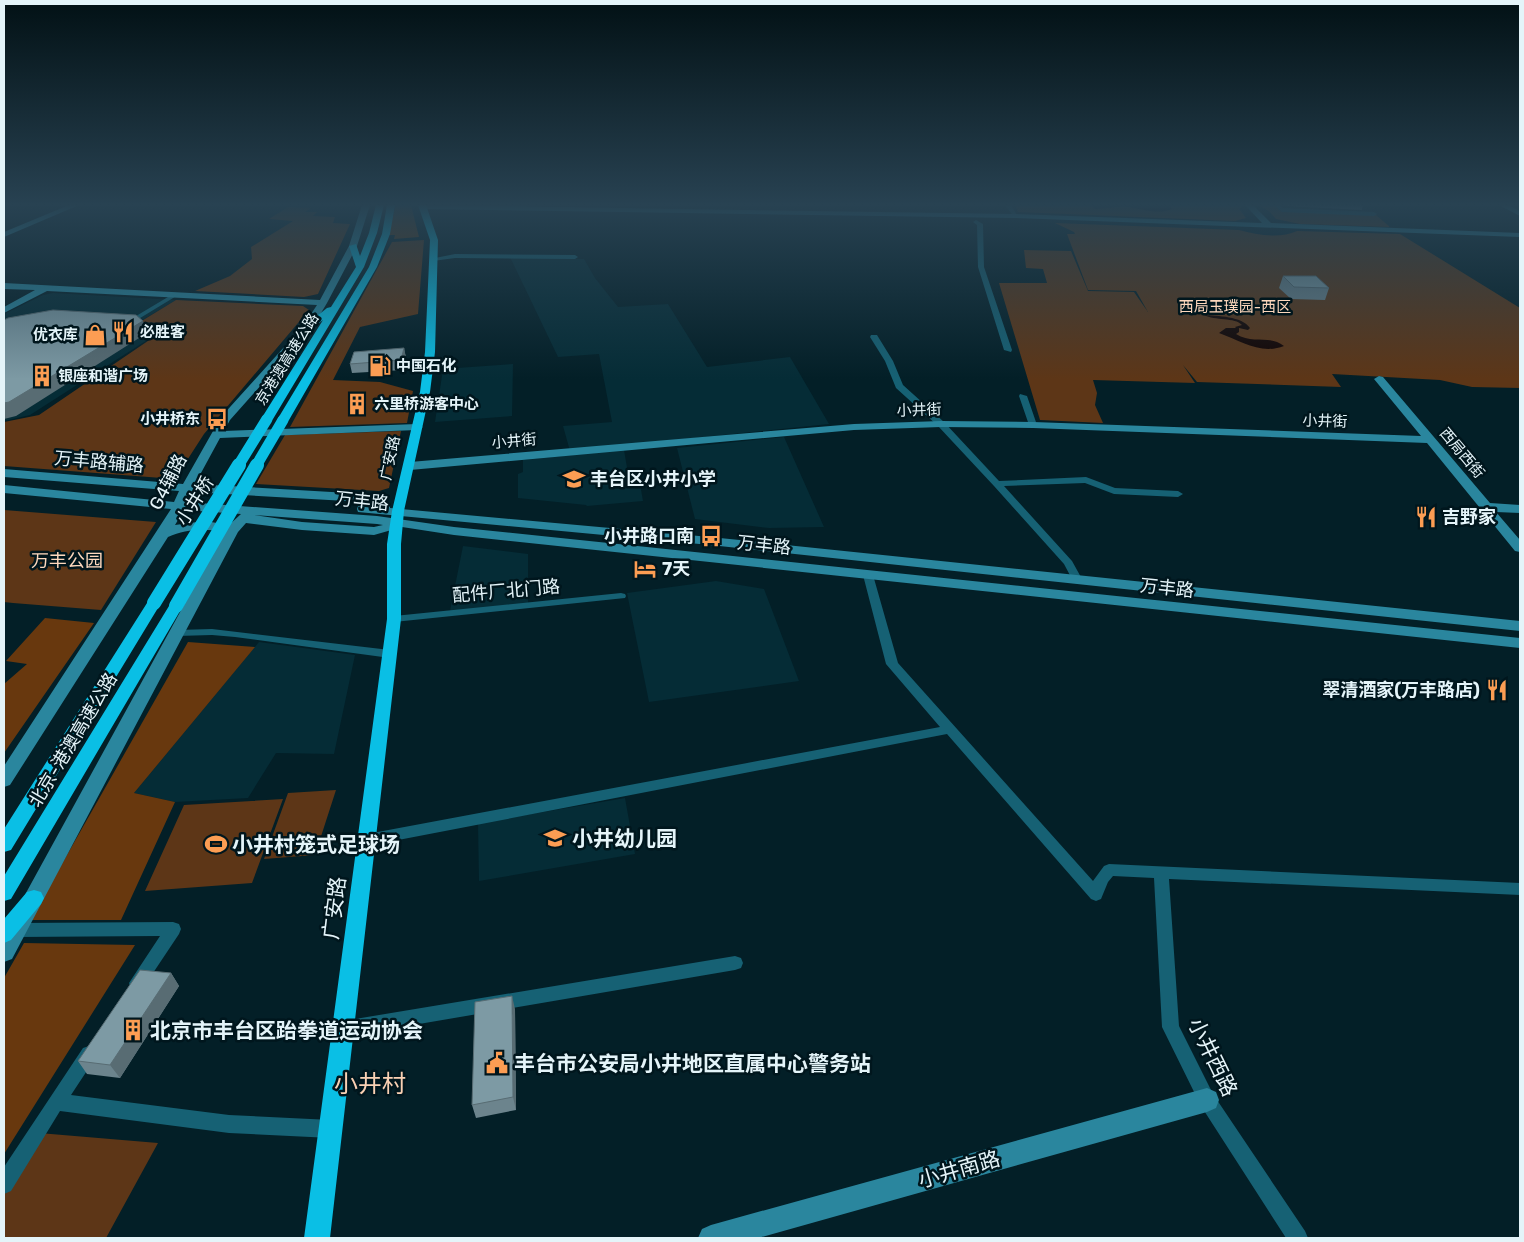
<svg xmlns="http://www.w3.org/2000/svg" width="1524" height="1242" font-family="Rubik,'Noto Sans SC',sans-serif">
  <rect width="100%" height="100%" fill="#031f27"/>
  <!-- built -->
  <path fill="#052c36" d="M510,257L584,259L595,278L618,307L668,304L707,367L790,357L829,424L570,451L563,426L612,422L599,354L558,357Z
    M53,293L176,300L139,322L162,324L166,328L30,415L4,421V314L43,295Z
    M513,364L512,416L435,422L443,369Z
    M784,437L824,527L769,528L695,519L677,448Z
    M624,450L630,485L640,484L643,501L587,506L586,505L518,498V474L523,472V460Z
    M463,546L528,554V604L450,611Z
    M716,581L764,589L799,681L649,702L627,593Z
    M259,642L355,655L334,754L276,753L248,798L175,802L134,793Z
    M625,798L635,854L479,881L478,823Z"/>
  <!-- green -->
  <path fill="#5d3617" d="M1015,205H1240L1242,207L1239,209L1246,218L1235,221L1018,212Z
    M1258,205H1275L1281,211L1376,215L1390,227L1300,224L1276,219L1269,211Z
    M288,207L311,208L305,212H317L313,216L335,217L333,223L350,224L318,294L304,297L195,291L230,276L252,259L251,247L293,221L269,219Z
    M1055,223L1239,230C1258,235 1280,239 1297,231L1400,234L1520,308V388L1472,387L1440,380L1332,374L1341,387L1197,382L1183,365L1195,383L1093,380L1097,393L1095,405L1103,423L1040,420L999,283H1047L1043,269L1026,268L1024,250L1071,251L1088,291L1134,292L1148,312L1136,291L1088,290L1067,234H1075L1074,232Z
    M424,240L418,314L360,327L333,380L380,382L413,391L407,423L290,427L392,242Z
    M176,300L303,306L309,310L204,434L175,479L4,466V422L39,415L167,328L163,323L140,322Z
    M401,431L389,488L379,491L256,484L285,435Z
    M4,510L156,522L101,610L13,603L4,602Z
    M336,790L315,855L264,859L288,793Z
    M283,799L252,883L145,891L184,805Z
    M39,1133L158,1143L106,1238H4V1188Z"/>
  <!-- forest -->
  <path fill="#68380e" d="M396,205H411L419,237L394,239L395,235H388Z
    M45,618L94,623L4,753V684L27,664L6,661Z
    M188,642L255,647L134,793L175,802L121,920H30Z
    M24,943L135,945L4,1154V978Z"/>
  <!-- water -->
  <path fill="#130300" d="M1091,205H1171L1170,206L1172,209C1158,215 1142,209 1128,207C1117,206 1106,209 1095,209Z
    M1204,315C1217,316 1242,316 1250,328L1248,330L1239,328V332L1236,334C1253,345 1269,334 1284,346C1261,355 1241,341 1219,333L1226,328H1236L1235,327L1242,325C1235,317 1215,321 1204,315Z"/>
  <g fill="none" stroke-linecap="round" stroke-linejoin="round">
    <!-- street -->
    <path fill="#166174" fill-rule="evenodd" d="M1005,205H1011L1018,217H1014Z
      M1274,205H1280L1283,208L1374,212L1377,214L1374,216L1282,212Z
      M976,220L983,224L984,267L1012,350L1011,352L1004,350L978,267L977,225L973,222Z
      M455,254L575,255L578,257L575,259L455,258L433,261L430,259Z
      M173,294L178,295L127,326L121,325Z
      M871,335H877L893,361L903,385L944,422L999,481L1086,477L1115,488L1178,491L1183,494L1178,497L1114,494L1085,483L1004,486L1072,561L1082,579L1077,582L1073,581L1064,564L994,486L938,426L896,388L885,361L870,337Z
      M1020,394L1027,396L1037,425L1036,427L1033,428L1029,425L1019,396Z
      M868,572L873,575L898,663L1093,881L1104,866L1109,864L1520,883V895L1169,879L1179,1026L1213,1094L1305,1231L1308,1238H1286L1201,1106L1162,1027L1154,878L1113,876L1108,882L1101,899L1096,901L1091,899L947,734L367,846L362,844L360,840L362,836L367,834L940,727L886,664L863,575Z
      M621,593L625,594L626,596L625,598L394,622L388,619L394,616Z
      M212,629L390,650L396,654L390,658L235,637L212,635L177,636L171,633L177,630Z
      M173,922L179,924L181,929L179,934L143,988L137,990L131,988L129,983L160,936L17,937L11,935L9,930L11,925L17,923Z
      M735,956L741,958L743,963L741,968L735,970L343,1037L337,1035L334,1029L337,1023L343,1021Z
      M89,1046L95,1048L98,1054L71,1095L229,1115L331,1120L338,1122L340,1129L338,1136L331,1138L229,1133L60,1111L11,1191L4,1194V1167L83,1048Z"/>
    <!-- secondary -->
    <path fill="#2a869e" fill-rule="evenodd" d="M69,205H79L4,237V232Z
      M362,205H370L357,246L327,303L312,328L230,420L224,431L417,424L423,427L417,430L220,438L195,484L366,494L390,503V508L710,537L1520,621V631L710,545L358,512L357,509L358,506H375L364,502L191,492L186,502L377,516L454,527L1520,638V648L454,535L402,527L374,535L302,530L246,523L238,532L12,959L4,962V933L224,532C204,528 186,529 168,537L10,785L4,787V766L171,509L4,493V485L174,502L179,491L4,477V469L183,484L221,417L303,326L317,305L47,291L4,313V307L35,290L4,289V283L320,300L349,246ZM184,510L241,514L229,525L205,521L175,525ZM254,515L377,524L383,525L374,527L302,522Z
      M420,205L1016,214L1262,223L1245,205H1253L1271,223L1520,233V237L1016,218L423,209H420Z
      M1499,205H1508L1520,211V216Z
      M1379,376L1383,377L1490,503L1520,505V513L1496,512L1520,540V552L1515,551L1427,443L1033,428L941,427L854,430L410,470L404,466L410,462L854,424L941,421L1033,422L1421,436L1374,379Z
      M1207,1088L1216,1092L1219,1100L1216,1108L1207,1112L758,1238H698L702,1229L711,1225Z"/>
    <!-- highway -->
    <path fill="#0abfe5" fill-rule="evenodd" d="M376,205H384L377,233L364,267L273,419L271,421H263L261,419L323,320L310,330H304L302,328L327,308L331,307L356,267L349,246L356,244L360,256L369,233Z
      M387,205H395L390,234L377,267L289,420L287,422H279L277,420L369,267L382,234Z
      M418,205H426L438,240L435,352L430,392L404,511L401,544V619L330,1238H304L387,619V544L392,511L420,392L425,352L430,240Z
      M154,599L159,600L161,603L11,850L4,852V829L147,603L149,600Z
      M176,602L181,603L183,606L11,899L4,901V876L169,606L171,603Z
      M34,890L41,892L44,898L41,904L11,940L4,943V919L27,892Z"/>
    <!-- highway-bridge-far1 -->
    <path stroke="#0abfe5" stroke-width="11" d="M238,466L267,419
      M256,466L283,420"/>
    <!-- highway-bridge -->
    <path stroke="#0abfe5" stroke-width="14" d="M154,603L239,465
      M176,606L257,465"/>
  </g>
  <!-- wall -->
  <path fill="#6c848d" d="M1286,205H1363L1362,210L1288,206Z
    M1283,276L1329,288L1325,300L1291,299L1279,288Z
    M404,348L406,358L403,370L352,373L350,364Z
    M171,973L179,986L120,1078L87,1074L78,1061Z
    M515,1009L516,1110L476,1118L472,1105Z"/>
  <!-- shaded-wall -->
  <path fill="#586c73" d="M143,321L147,333L16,416L4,419V403Z
    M404,348L406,358L403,370L401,360Z
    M171,973L179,986L120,1078L110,1065Z
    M512,996L515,1009L516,1110L513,1097Z"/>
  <!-- building -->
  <path fill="#7d9aa4" stroke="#586c73" d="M1283,276H1316L1329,288L1294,287Z
    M53,310L136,315L143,321L9,402L4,403V320L8,318Z
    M404,348L401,360L350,364L354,352Z
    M140,970L171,973L110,1065L78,1061Z
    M512,996L513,1097L472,1105L475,1002Z"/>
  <!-- sky -->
  <linearGradient id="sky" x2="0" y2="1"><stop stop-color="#021115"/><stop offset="0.54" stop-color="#284252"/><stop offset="1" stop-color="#284252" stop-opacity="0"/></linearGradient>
  <rect width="1524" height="379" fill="url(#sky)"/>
  <!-- icons -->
  <defs>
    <g id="restaurant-bare" transform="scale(1.725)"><path d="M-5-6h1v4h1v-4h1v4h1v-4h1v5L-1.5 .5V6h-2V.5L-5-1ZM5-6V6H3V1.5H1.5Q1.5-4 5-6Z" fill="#fc9d53" stroke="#00161d" stroke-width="2.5" paint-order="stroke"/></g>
    <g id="shop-bare" transform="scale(1.725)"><path d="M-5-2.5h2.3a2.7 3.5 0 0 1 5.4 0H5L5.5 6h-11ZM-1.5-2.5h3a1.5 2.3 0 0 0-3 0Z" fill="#fc9d53" stroke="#00161d" stroke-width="2.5" paint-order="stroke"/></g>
    <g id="fuel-bare" transform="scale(1.725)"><path d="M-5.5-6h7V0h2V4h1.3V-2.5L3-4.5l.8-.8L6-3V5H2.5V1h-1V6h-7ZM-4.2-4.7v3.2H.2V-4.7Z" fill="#fc9d53" stroke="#00161d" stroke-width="2.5" paint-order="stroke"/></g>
    <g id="building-bare" transform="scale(1.725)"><path d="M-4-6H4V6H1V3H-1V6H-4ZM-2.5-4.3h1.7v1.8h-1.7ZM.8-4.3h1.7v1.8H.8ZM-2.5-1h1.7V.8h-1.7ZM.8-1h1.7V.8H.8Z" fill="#fc9d53" stroke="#00161d" stroke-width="2.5" paint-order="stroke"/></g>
    <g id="bus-bare" transform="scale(1.725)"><path d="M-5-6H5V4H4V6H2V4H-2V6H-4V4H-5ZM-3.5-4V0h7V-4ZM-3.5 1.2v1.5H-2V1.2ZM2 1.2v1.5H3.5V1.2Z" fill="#fc9d53" stroke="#00161d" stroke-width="2.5" paint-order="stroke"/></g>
    <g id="school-bare" transform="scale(1.725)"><path d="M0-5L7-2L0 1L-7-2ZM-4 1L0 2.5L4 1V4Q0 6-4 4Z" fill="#fc9d53" stroke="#00161d" stroke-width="2.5" paint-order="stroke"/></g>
    <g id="hotel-bare" transform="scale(1.725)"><path d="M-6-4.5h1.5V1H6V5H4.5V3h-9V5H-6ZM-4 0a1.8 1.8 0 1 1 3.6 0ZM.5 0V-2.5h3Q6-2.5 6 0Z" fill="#fc9d53" stroke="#00161d" stroke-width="2.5" paint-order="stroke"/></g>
    <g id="stadium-bare" transform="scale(1.725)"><path d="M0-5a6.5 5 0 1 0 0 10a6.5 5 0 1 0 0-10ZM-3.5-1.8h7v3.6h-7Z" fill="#fc9d53" stroke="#00161d" stroke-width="2.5" paint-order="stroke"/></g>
    <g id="civic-bare" transform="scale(1.725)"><path d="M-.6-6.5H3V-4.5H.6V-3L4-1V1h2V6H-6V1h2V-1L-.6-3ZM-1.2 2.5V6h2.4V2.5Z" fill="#fc9d53" stroke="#00161d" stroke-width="2.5" paint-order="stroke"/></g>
  </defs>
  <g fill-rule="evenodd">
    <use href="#restaurant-bare" x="123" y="332"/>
    <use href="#shop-bare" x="95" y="335"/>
    <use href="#fuel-bare" x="380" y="366"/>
    <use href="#building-bare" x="42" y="376"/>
    <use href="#building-bare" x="357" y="404"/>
    <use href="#bus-bare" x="217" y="419"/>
    <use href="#school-bare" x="574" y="479"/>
    <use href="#restaurant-bare" x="1426" y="517"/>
    <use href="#bus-bare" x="711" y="536"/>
    <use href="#hotel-bare" x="645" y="569"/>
    <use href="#restaurant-bare" x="1497" y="690"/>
    <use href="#school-bare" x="555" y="838"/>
    <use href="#stadium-bare" x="216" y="844"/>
    <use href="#building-bare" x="133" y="1030"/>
    <use href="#civic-bare" x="497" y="1063"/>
  </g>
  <g text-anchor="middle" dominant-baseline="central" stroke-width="5" stroke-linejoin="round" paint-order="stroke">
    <!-- far-park labels -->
    <g font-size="15" fill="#fdd8bd" stroke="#00161d">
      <text x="1235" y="307">西局玉璞园-西区</text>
    </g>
    <!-- far-poi labels -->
    <g font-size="15" font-weight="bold" fill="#e4f4f9" stroke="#00161d" text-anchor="start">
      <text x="140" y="332">必胜客</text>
      <text x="78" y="335" text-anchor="end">优衣库</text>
      <text x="396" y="366">中国石化</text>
      <text x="58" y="376">银座和谐广场</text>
      <text x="374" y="404">六里桥游客中心</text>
      <text x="200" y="419" text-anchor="end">小井桥东</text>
    </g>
    <!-- far-street labels -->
    <g font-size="15" fill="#e4f4f9" stroke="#00161d">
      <text transform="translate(287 359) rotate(-58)">京港澳高速公路</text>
      <text transform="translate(919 410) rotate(-2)">小井街</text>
      <text transform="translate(1325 421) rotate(2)">小井街</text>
      <text transform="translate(514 441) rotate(-5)">小井街</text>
      <text transform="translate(1462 453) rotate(50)">西局西街</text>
      <text transform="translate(390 458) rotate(-78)">广安路</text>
    </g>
    <!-- street labels -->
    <g font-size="18" fill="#e4f4f9" stroke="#00161d">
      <text transform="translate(99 462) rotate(5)">万丰路辅路</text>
      <text transform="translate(168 482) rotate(-63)">G4辅路</text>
      <text transform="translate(195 501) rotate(-58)">小井桥</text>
      <text transform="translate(362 501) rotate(6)">万丰路</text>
      <text transform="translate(764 545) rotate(6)">万丰路</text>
      <text transform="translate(1167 588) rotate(6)">万丰路</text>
      <text transform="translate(506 591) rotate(-5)">配件厂北门路</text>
      <text transform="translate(73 740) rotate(-59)">北京-港澳高速公路</text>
    </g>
    <!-- poi labels -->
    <g font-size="18" font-weight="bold" fill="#e4f4f9" stroke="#00161d" text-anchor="start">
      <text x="590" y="479">丰台区小井小学</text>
      <text x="1442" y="517">吉野家</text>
      <text x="694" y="536" text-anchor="end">小井路口南</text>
      <text x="662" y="569">7天</text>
      <text x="1480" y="690" text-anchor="end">翠清酒家(万丰路店)</text>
    </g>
    <!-- park labels -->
    <g font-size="18" fill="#fdd8bd" stroke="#00161d">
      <text x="67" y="561">万丰公园</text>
    </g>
    <!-- near-poi labels -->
    <g font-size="21" font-weight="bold" fill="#e4f4f9" stroke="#00161d" text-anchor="start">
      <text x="572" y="838">小井幼儿园</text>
      <text x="232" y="844">小井村笼式足球场</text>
      <text x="150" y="1030">北京市丰台区跆拳道运动协会</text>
      <text x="514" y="1063">丰台市公安局小井地区直属中心警务站</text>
    </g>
    <!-- near-street labels -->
    <g font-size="21" fill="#e4f4f9" stroke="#00161d">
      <text transform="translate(334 908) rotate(-83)">广安路</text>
      <text transform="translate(1213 1057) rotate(64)">小井西路</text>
      <text transform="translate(959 1169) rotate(-16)">小井南路</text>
    </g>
    <!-- near-quarter labels -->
    <g font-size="24" fill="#fad1b4" stroke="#00161d">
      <text x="370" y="1084">小井村</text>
    </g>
  </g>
  <!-- border -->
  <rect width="1524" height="1242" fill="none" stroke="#e4f4f9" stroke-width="10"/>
</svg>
